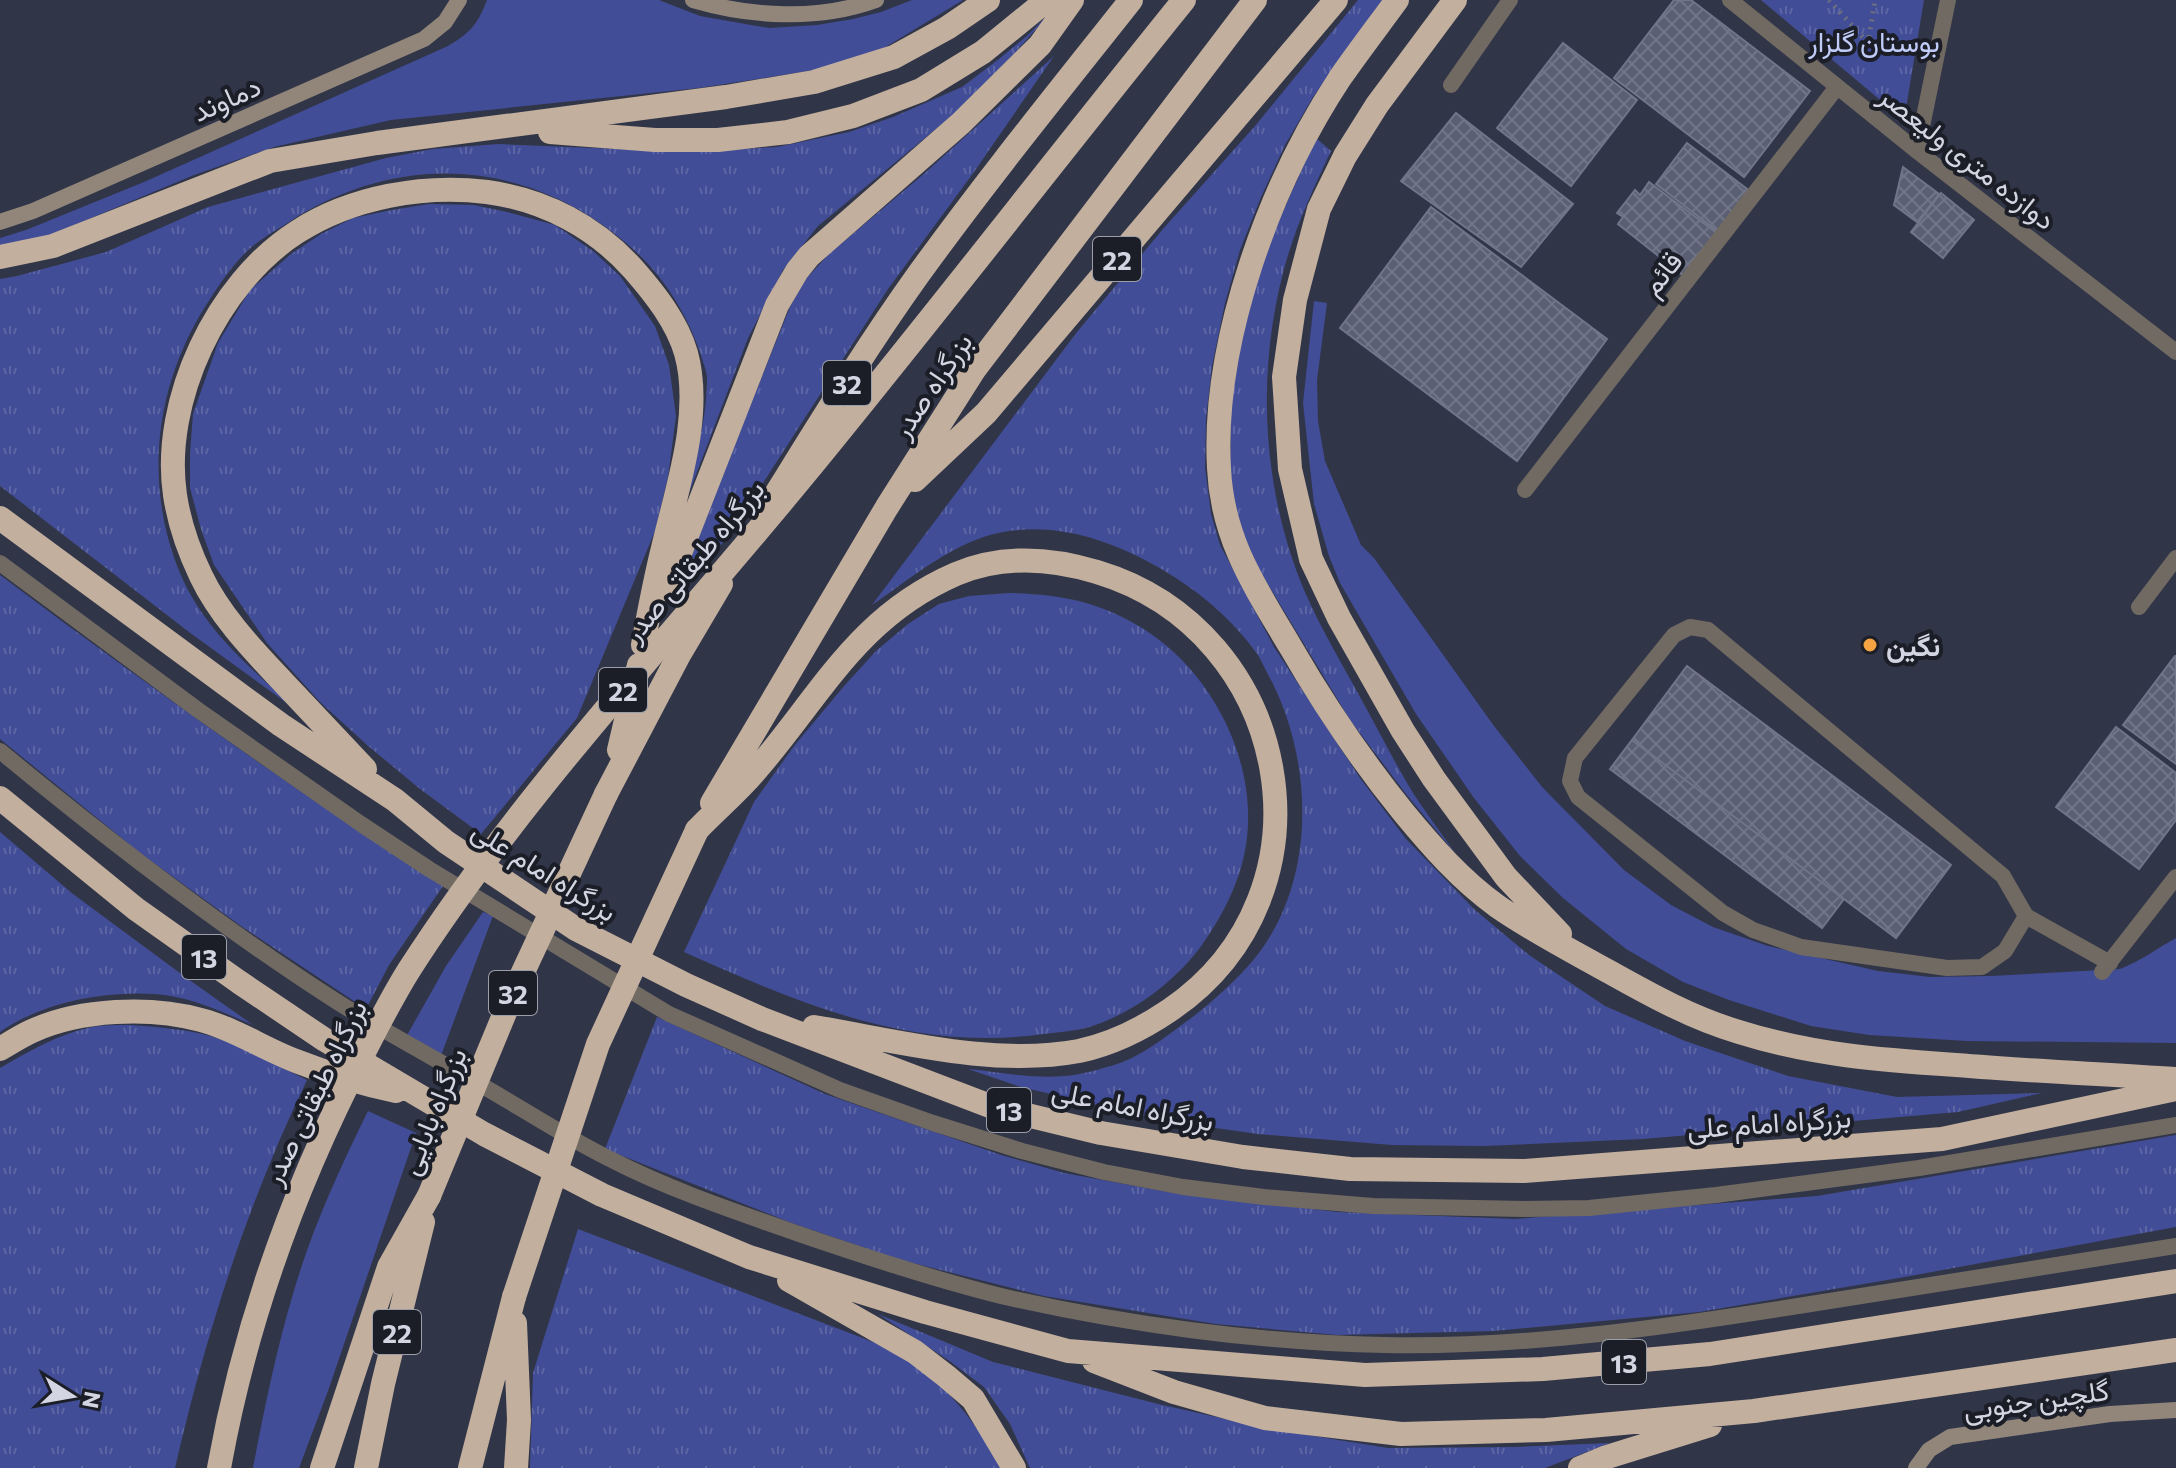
<svg xmlns="http://www.w3.org/2000/svg" width="2176" height="1468" font-family="Commissioner,Vazirmatn,sans-serif">
  <defs>
    <pattern id="grass-tufts" width="24" height="20" patternUnits="userSpaceOnUse" patternTransform="scale(2)"><rect width="24" height="20" fill="#424d97"/><path d="M3 7l-1-3M5 7V3M7 7l1-3M15 17l-1-3M17 17v-4M19 17l1-3" fill="none" stroke="#5c66a5"/></pattern>
    <pattern id="building-cross-hatch" width="8" height="8" patternUnits="userSpaceOnUse" patternTransform="scale(2)"><rect width="8" height="8" fill="#5a5f74"/><path d="M0 0l8 8M0 8l8-8" fill="none" stroke="#717588"/></pattern>
  </defs>
  <rect width="100%" height="100%" fill="#313548"/>
  <!-- grass -->
  <path fill="url(#grass-tufts)" d="M1062,0L1012,56L953,115L818,226L783,270L748,338L673,535C687,485 707,432 707,379C707,371 703,363 701,355C687,314 665,278 633,249C532,158 399,149 286,224C276,230 264,237 254,245C237,259 222,280 210,299C156,380 142,481 180,573C204,631 254,671 299,712L189,632L0,486V279L17,276L106,252L208,207L386,158L433,149L498,144L688,152L777,147L849,132L893,117L962,87L999,59L1028,35Z
    M1358,0H1384L1313,97L1285,145L1261,197L1240,250L1225,303L1212,366L1206,419L1205,467L1211,514L1220,545L1274,647L1360,778L1406,839L1475,910L1529,955L1605,1006L1685,1041L1788,1076L1897,1097L2042,1093L1958,1112L1643,1139L1485,1146L1392,1145L1258,1134L1166,1121L1021,1087L968,1069C999,1072 1033,1079 1064,1076C1081,1075 1101,1069 1117,1064C1145,1055 1170,1033 1194,1016C1215,999 1238,979 1255,958C1316,882 1314,766 1272,682C1267,673 1263,664 1258,655C1229,614 1188,582 1143,559C1100,537 1052,523 1003,532C954,541 913,577 872,605L1077,332L1163,229L1255,126Z
    M1761,0H1924L1904,120Z
    M1054,56L974,172L888,289L730,534L670,605L790,307L804,281L828,255L926,172Z
    M1316,138L1331,151C1313,189 1295,228 1284,269C1256,374 1262,489 1304,590C1320,627 1341,662 1360,697C1378,729 1394,762 1413,793C1426,813 1441,833 1455,853L1406,794L1350,720L1249,553L1237,523L1230,482L1231,408L1237,365L1246,318L1264,254Z
    M429,204L474,205L507,212L555,225L593,251L620,276L655,326L669,365L676,416L668,477L655,531L577,718L481,834L420,789L367,745L320,702L267,643L214,565L201,529L190,488V453L193,414L218,343L250,290L291,254L321,234L353,218L392,210Z
    M0,575C144,683 291,788 443,886L389,965L366,1009L241,926L140,853L0,739Z
    M1009,593C1058,594 1099,601 1142,628C1214,672 1261,767 1245,851C1238,887 1220,920 1199,949C1171,985 1130,1015 1086,1028C1073,1031 1058,1032 1044,1034C911,1052 803,1005 684,952L754,802L794,746L845,685L876,651L908,624L939,604L969,596Z
    M0,832L73,894L188,979L253,1025C227,1014 199,1001 171,996C117,988 45,1000 0,1032Z
    M657,1017L825,1094L1001,1155L1064,1173L1168,1192L1338,1212L1515,1219L1817,1196L2176,1135V1227L1899,1278L1699,1312L1494,1331L1337,1335L1216,1324L1044,1296L897,1259L789,1222L605,1149Z
    M130,1025C157,1027 184,1029 210,1036C244,1046 275,1065 307,1080C247,1204 206,1334 175,1468H0V1068C29,1051 59,1034 92,1027C104,1025 118,1025 130,1025Z
    M578,1229L886,1347C898,1355 912,1361 923,1370C955,1396 982,1432 1001,1468H530L533,1373Z
    M878,1314L993,1362L1158,1404L1270,1429L1388,1448L1515,1447L1610,1443L1545,1468H1030L1010,1424L984,1387L951,1362Z"/>
  <!-- garden -->
  <path fill="#424d97" d="M487,0H659L700,16L769,28L817,25L853,19L881,12L912,0H963L884,48L821,69L699,88L391,120L274,147L194,175L41,239L0,248V238L26,230L144,182L448,46C470,33 478,24 487,0Z
    M1314,301L1327,303L1317,380L1318,421L1325,461L1361,545L1374,558L1494,726L1543,788L1624,870L1671,905L1713,927L1768,946L1878,971L1930,977L1990,976L2120,969C2141,961 2156,949 2176,938V1043L1967,1041L1869,1035L1811,1026L1729,1000L1683,982L1626,949L1563,898L1520,856L1474,798L1416,714L1340,583L1329,556L1314,504L1303,403Z
    M483,912L493,916L439,1061L406,1037L446,966Z
    M368,1111L416,1133L328,1391L299,1468H253C264,1410 276,1351 293,1294C311,1231 339,1170 368,1111Z"/>
  <!-- building -->
  <path fill="url(#building-cross-hatch)" stroke="#70758a" stroke-width="2" d="M1674,0H1691L1810,91L1744,177L1614,78Z
    M1563,43L1637,100L1571,186L1497,128Z
    M1456,113L1573,204L1521,267L1401,181Z
    M1687,143L1751,192L1720,233L1656,184Z
    M1903,167L1939,194L1917,222L1894,205Z
    M1649,182L1718,234L1685,277L1618,224L1623,217L1617,213L1635,190L1640,195Z
    M1941,193L1974,220L1943,258L1911,232Z
    M1431,207L1607,339L1517,461L1340,328Z
    M2175,656H2176V764L2123,725Z
    M1687,666L1951,865L1896,938L1632,740Z
    M2116,727L2176,773V820L2139,869L2056,807Z
    M1632,740L1844,899L1822,928L1610,769Z"/>
  <g fill="none" stroke-linecap="round" stroke-linejoin="round">
    <!-- path -->
    <path stroke="#6c6f80" stroke-width="5" stroke-dasharray="2 6" stroke-linecap="butt" d="M1829,0L1868,43L1875,0"/>
    <!-- lane -->
    <path stroke="#716a62" stroke-width="16" d="M0,563L198,710L361,824L429,869L669,1014L840,1090L933,1123L1022,1151L1104,1172L1183,1187L1264,1197L1373,1206L1525,1209L1589,1208L1716,1195L1919,1168L2176,1125
      M0,751C109,841 220,927 339,1003C385,1032 434,1058 481,1085C525,1110 568,1139 614,1161C673,1191 737,1212 799,1234C866,1257 933,1279 1001,1296C1123,1324 1260,1343 1385,1345C1529,1348 1674,1326 1817,1303C1936,1284 2056,1265 2176,1246
      M2026,916L2005,951L1982,967L1947,968L1801,947L1753,930L1723,913L1578,797L1570,781L1575,758L1674,635L1690,627L1708,630L2003,876L2026,916L2110,963"/>
    <!-- street -->
    <path stroke="#716a62" stroke-width="16" d="M1730,0L1917,151L2176,352
      M1451,85L1510,0
      M1917,151L1948,0
      M1525,490L1837,87
      M2139,607L2176,558
      M2102,972L2176,877"/>
    <!-- secondary -->
    <path stroke="#92867a" stroke-width="16" d="M693,0C751,17 818,21 876,0
      M0,222L33,211L424,39L445,22L459,0
      M1916,1468L1929,1450L1950,1437L2110,1414L2176,1410"/>
    <!-- highway -->
    <path stroke="#c2af9d" stroke-width="24" d="M1397,0C1378,26 1358,52 1340,78C1270,184 1212,341 1219,468C1222,539 1255,587 1290,646C1324,705 1361,760 1404,813C1432,847 1461,880 1497,906C1528,928 1570,950 1604,969C1647,993 1691,1018 1739,1032C1812,1055 1881,1060 1956,1065C2029,1071 2103,1074 2176,1079
      M1455,0L1377,105L1345,156L1319,209L1295,300L1284,377L1290,469L1311,559L1339,618L1403,731L1434,779L1506,877L1560,934
      M550,132L655,140H718L788,132L853,116L921,90L983,52L1047,0
      M0,257L53,246L270,161L377,143L726,97L814,82L894,57L947,28L988,0
      M915,480L986,413L1336,0
      M769,505C817,428 865,349 918,275C986,181 1059,91 1131,0
      M0,518L281,725L395,800L446,842L576,929L686,985L762,1019L990,1106L1101,1133L1243,1157L1350,1169L1524,1171L1942,1139L2176,1089
      M666,589L777,305L797,271L809,256L961,123L1040,45L1072,0
      M619,750L639,665
      M365,769C338,740 310,711 283,682C253,650 220,616 201,576C189,551 179,522 175,495C161,401 217,283 297,232C351,197 424,184 487,192C545,200 596,227 634,270C655,294 677,322 686,353C703,414 677,488 663,548C655,580 649,612 643,645
      M606,794L679,655L721,584
      M0,798L136,909L239,982L325,1040L484,1134L602,1195L749,1257L925,1312L1068,1351L1365,1375L1543,1369L1710,1354L2176,1281
      M712,803L887,507L974,370L1255,0
      M697,830C717,809 740,790 758,768C822,693 859,616 956,574C1001,555 1051,558 1097,572C1293,631 1342,893 1170,1010C1142,1029 1112,1044 1079,1051C994,1067 898,1041 814,1027
      M0,1049C10,1043 21,1036 32,1031C80,1009 150,1006 201,1020C235,1029 264,1049 296,1061C329,1074 363,1084 396,1091
      M789,1280L915,1352L946,1376L973,1399L1014,1468
      M515,1323L519,1420L516,1468
      M1094,1361L1174,1392L1265,1418L1401,1434L1546,1430L1754,1411L2176,1350
      M322,1468L389,1267L429,1196
      M366,1468L383,1384L423,1222
      M470,1468L514,1297
      M1580,1468L1604,1458L1710,1425"/>
    <!-- highway-bridge -->
    <path stroke="#c2af9d" stroke-width="24" d="M429,1196L511,998L606,794
      M514,1297L598,1044L697,830
      M219,1468C245,1323 294,1187 362,1056C377,1027 392,997 409,970C522,794 672,636 805,474C933,318 1057,157 1184,0"/>
  </g>
  <!-- markers -->
  <circle fill="#f4a443" stroke="#1b1e26" stroke-width="3" cx="1870" cy="645" r="8"/>
  <g text-anchor="middle" dominant-baseline="central" stroke-width="8" stroke-linejoin="round" paint-order="stroke">
    <!-- shield labels -->
    <g fill="#1b1e26" stroke="#9c9faa" stroke-width="2">
      <rect x="1093" y="237" width="48" height="44" rx="6"/>
      <rect x="823" y="361" width="48" height="44" rx="6"/>
      <rect x="599" y="668" width="48" height="44" rx="6"/>
      <rect x="182" y="935" width="44" height="44" rx="6"/>
      <rect x="489" y="971" width="48" height="44" rx="6"/>
      <rect x="987" y="1088" width="44" height="44" rx="6"/>
      <rect x="373" y="1310" width="48" height="44" rx="6"/>
      <rect x="1602" y="1340" width="44" height="44" rx="6"/>
    </g>
    <g font-size="26" font-weight="bold" fill="#d3d6e2">
      <text x="1117" y="259">22</text>
      <text x="847" y="383">32</text>
      <text x="623" y="690">22</text>
      <text x="204" y="957">13</text>
      <text x="513" y="993">32</text>
      <text x="1009" y="1110">13</text>
      <text x="397" y="1332">22</text>
      <text x="1624" y="1362">13</text>
    </g>
    <!-- park labels -->
    <g font-size="28" fill="#c0cbf8" stroke="#1b1e26">
      <text x="1874" y="41">بوستان گلزار</text>
    </g>
    <!-- street labels -->
    <g font-size="28" fill="#d3d6e2" stroke="#1b1e26">
      <text transform="translate(226 98) rotate(-24)">دماوند</text>
      <text transform="translate(1968 157) rotate(38)">دوازده متری ولیعصر</text>
      <text transform="translate(1661 273) rotate(-52)">قائم</text>
      <text transform="translate(931 385) rotate(-56)">بزرگراه صدر</text>
      <text transform="translate(693 560) rotate(-50)">بزرگراه طبقاتی صدر</text>
      <text transform="translate(545 870) rotate(32)">بزرگراه امام علی</text>
      <text transform="translate(314 1092) rotate(-64)">بزرگراه طبقاتی صدر</text>
      <text transform="translate(1133 1105) rotate(11)">بزرگراه امام علی</text>
      <text transform="translate(432 1111) rotate(-68)">بزرگراه بابایی</text>
      <text transform="translate(1769 1122) rotate(-4)">بزرگراه امام علی</text>
      <text transform="translate(2036 1399) rotate(-8)">گلچین جنوبی</text>
    </g>
    <!-- poi labels -->
    <g font-size="28" font-weight="bold" fill="#d3d6e2" stroke="#1b1e26" text-anchor="start">
      <text x="1886" y="645">نگین</text>
    </g>
  </g>
  <!-- north arrow -->
  <g transform="translate(72 1396) rotate(101)" stroke="#1b1e26" stroke-width="6" paint-order="stroke">
  <path d="M0-6L14 30L0 20L-14 30Z" fill="#d3d6e2"/>
  <text y="-12" font-size="22" font-weight="bold" text-anchor="middle" fill="#d3d6e2">N</text>
  </g>
</svg>
